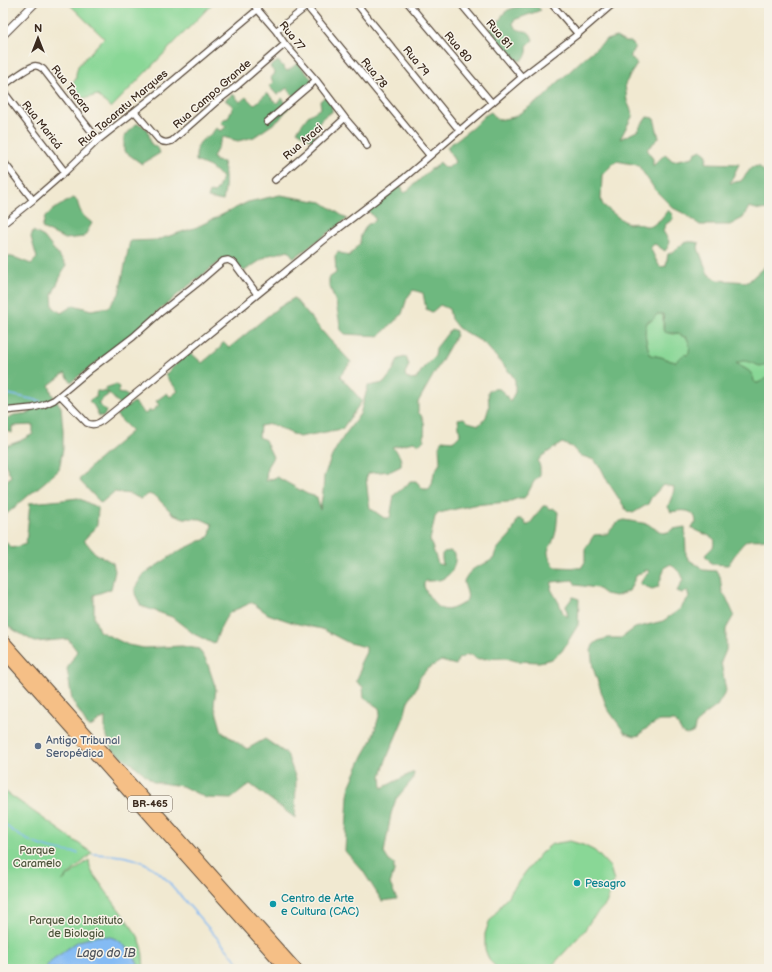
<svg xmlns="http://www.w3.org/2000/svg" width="772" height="972" font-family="'Balsamiq Sans',sans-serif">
  <rect width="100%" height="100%" fill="#f7f3e8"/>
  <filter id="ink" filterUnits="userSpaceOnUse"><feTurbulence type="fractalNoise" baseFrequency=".025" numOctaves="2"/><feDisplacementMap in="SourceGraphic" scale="8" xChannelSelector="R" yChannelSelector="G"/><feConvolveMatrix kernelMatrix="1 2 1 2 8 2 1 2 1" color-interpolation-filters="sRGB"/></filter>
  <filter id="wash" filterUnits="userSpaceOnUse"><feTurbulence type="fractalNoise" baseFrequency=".012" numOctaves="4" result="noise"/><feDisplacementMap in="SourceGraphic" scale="16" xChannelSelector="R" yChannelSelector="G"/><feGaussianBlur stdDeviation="0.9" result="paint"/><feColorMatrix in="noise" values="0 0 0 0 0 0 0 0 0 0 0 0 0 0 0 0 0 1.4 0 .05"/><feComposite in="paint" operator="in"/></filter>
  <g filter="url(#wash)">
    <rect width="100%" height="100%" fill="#f1e9d1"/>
    <!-- green -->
    <path fill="#89d796" stroke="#62805a" d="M68,3H213L111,108L97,95L87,98L78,97L75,91H71L69,89V86L76,79V74L78,66L104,38Z
      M657,314H663V330L665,332L673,334L679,333C681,336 683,337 686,337C690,343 690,346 689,353L687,355L684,354L676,362L671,361L661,357L650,355C647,344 642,330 648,321H651Z
      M747,360L760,366L766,364L769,361V377L758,383H756L754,381C752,369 745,370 736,363L741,361Z
      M3,790L92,853L62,881L89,860L90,867L92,872L138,936L142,946L144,969H3Z
      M570,841L583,845L595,851L610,867L614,881L606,904L591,920L584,931L549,969H498L489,960L485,949V934L489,922L527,870L541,853L552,844Z"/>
    <!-- forest -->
    <path fill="#6eb87f" stroke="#54714e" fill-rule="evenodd" d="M528,3H533L541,10L514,20L513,24C514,26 516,28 517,29C526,33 529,28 533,40L527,46C528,54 526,57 520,61L504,53L489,33L490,28L500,20L503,14L508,10Z
      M616,37L625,42H631L635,46L630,56L637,64L625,84L627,101L633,115L620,139L637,131L647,117L654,118L659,138L647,149L653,159V166L665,154L673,161L693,157L695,153L701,150L707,155L706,163L739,164L730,183L741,181L752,167L759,166L769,177V209L760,210L749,207L743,218L730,225H700L683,213L673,208L656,191L638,165L616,161L602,175L601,200L603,205L619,218L629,224L635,223L646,226H652L661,219L668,210L672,214L673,219L665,225L663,231L669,241L668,247L665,251L655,244L650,247L656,260L660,267L666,266L668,254C676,252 678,246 685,243C689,241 695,242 699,243L698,248L708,274L718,280L748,282L764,267L769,269V323L764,331L767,338L768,343L769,344V361C757,374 752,355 736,363C745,370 752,369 754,381L756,383H758L769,377V535L768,538C761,541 755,539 749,540C741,542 733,559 728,565L712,564L705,555L713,547L715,540C709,534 699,533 691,527L696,523C696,508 681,510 671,512L668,507C670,500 674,494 674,487L663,485L651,498L648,504L633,513L627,511L608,482L601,468L594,460L579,455L572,447L562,443L542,456L538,461L540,467V476C532,480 531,491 524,498H519L508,502L473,505L439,513L435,517L430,540L438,564L443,565L442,559V554L444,552L450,551L455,554C456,564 453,574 442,579C438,581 431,581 426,581C425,582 424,583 424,584C423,590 436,607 442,609C448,611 455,608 460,605C463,604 466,603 467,599C469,593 464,587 464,581C473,563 482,568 494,558C494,549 506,541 511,534C514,530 515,524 518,519H521L525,522L526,525H529L543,506H546L550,509L553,508L558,512C557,520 557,528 555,535C550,553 542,547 555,567L581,568L585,562V549L594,535L607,534L618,522L624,520L648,524L652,527L663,533L668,532L673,529L685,527L686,555L689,560L699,566L703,570L716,571L720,576L722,592L726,597L734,615L726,629V650L721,662L726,691L717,706L702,717L695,726L694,732C680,740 682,728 675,721H659L644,730L640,735L635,736L625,733L607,708L593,668L591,651L593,645L598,641L608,638H621L635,628L663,621L679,610L689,597L687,591L682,593L677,591L683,580L682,575L671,564L665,567L658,587L652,589L640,584L643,579L650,571L646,570L636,576L629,591L616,596L605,594L597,588L576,585L573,580L552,582L551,589L559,603L563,613L568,617L566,606L573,597L579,599L578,625L562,651L552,659L539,662L516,661L506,658L476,659L473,655H467L458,659L456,665L441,661L427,669L420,677L417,687L408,701L404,717L386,760L381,776L382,788L414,772L413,779L396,799L391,814L384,853L389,861L394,864V872L390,884L397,899L382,901L363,871L345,851L348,796L350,785L363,756L372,740L380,713L379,708L364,698L363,687L356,681L361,670L360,664L366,652V647L349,643L322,629L294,623L268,614L251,602C245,607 237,608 231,612C223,618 218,635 214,644L194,634L172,617L141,606L135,594V588L138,583L144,574L179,551L190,546L200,541L205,540L210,535L212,524L201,519L184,518L173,514L161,502L158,498L149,494L141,499L130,494L114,492L101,503L79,480L91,466L132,431L116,415L134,402L145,414L149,411H152L159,405L156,401L167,393L170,397L178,391L165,375L178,362L191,353L202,363L220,348L223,342L229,348L275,310L294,298L328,338L351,362L340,376L362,401L342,429L299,437L271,424L260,426L259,437L265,440L273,457L267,467L266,481L277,477L307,494L317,497L320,510L323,492L324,476L332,456L337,447L344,436L360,414L368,386L384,383L393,371L398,359L406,357L409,365L405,373L406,377L411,380L416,379L424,367L435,356L436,348L451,329L456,331V335L418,402V412C427,420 424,429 424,440L420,444L413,442L392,447C398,452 402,458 401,466L391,471L369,473L366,478L368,496L370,508L384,518H390L394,495L407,485L410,481H416L423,489H429L432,484L434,473L440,463L439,446L442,440L454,441L460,435L458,419L464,418L468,422L479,425L486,417L489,407L488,391C500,385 504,392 510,402L515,392V380L512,375L484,343L458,328L451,319L449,309L440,305L432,312L426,309L423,293L413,290L407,298L402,314L379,336L345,334L341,330L336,303L329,284V278L336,273L335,256L338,252L349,256L360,243L361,235L367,225L376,220L367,209L398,186L402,187L403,191L405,193L431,169L434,168L440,162L443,167L448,168L455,162L447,147L472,128L484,116L491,112L498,120L514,117L543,98L550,91L554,86L583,59L606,40ZM657,314H663C666,331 657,334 679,333C681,336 683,337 686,337C690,343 690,346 689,353L687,355L684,354L676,362L671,361L661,357L650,355C647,344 642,330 648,321C653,321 654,318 657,314Z
      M278,61L287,71L298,63L314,82L295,98L287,88L277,95L269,86L273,82L271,78L275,73L270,67Z
      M267,93L277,103L282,98L289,107L279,120L254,137L238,141L223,137L213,157L215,161L223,162C226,175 226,188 223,201L208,198L210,192L214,193L218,189L222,177L210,167L196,161C196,152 196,144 205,138C211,134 211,135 216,128L221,131L226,127L221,122L224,119L228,118L233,106L225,100L233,94L240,102L246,97L254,105Z
      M325,97C332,100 332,105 332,112C317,119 317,126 313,141L297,131L308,116L321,108L320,101Z
      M136,124C146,123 150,135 151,144L158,148L160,153L142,164L124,151V137Z
      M280,195L322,202L347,219L294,258L288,250L279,253L269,255L244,271L226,257L183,290L123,342L71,382L65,373L49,385L52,394L61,407L63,430V448L59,470L3,517V485L11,476L4,462L3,447L20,441L33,434V425L12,426V433L3,430L4,420L14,415L30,413L31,407L3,409V255L16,258L31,264L37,258L31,237L33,231L44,237L66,265L52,295L53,307L61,313L74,305L91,310L109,307L119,294L130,241L157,240L197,227L248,202Z
      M73,198L77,200C80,213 82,215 92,223L84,237L65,239L42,228L45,217L54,209Z
      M115,384L119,387L118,393L125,394L129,397L120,405L108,392V395L102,399L98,403L106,411L104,416H99L94,406L89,401L91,399L97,397L96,394L97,391L107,392L105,389V388L114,385Z
      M78,498L98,508L97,525L84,540L95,553L113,563L115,571L111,589L94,595V617L99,631L128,645L144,648L182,646L199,649L207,662L216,689L214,704L222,732L247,749L265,739L287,754L296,779L295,818L250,784L231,799L206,798L182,786L154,782L135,766L113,750L105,733V717L89,728L72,700L67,669L77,651L68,639L35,642L14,630L3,622V540L12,548L26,544L30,503L62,500Z"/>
    <!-- water -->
    <path fill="#84bbf4" stroke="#607289" d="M98,936C116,936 122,941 132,955C136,959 139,963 139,969H44L53,959L62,953L72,945L79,941Z"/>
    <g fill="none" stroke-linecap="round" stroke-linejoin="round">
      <!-- stream -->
      <path stroke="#84bbf4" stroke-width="1.5" d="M3,393L40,401
        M3,823C25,843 48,850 78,853
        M93,854C112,855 134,855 151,867C157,870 161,875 166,879L244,969"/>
    </g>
  </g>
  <g filter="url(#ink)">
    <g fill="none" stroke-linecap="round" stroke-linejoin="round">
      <!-- minor casing -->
      <g stroke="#564739" stroke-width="8">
        <path id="minor" d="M252,3L276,31L285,44L316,80L345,118L364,140L367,146
          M304,3L430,156
          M356,3L460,131
          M408,3L492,103
          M460,3L522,77
          M551,3L578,34
          M276,31L311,3
          M3,86C10,81 26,68 34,66C38,65 40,67 43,69L98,140
          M3,91L65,172
          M135,112L159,140C164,143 167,143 172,141L216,102L238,85L285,44
          M267,122L316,80
          M3,161L33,200
          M275,180L309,151L345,118
          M3,224L33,200L65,172L98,140L163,89L257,10
          M60,395L87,423C93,426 98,424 103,420L333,233L403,179L522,77L578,34L614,3
          M3,411L33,408L43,405L54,400L91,369L133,337L161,312L200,281L223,261L228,260L234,263L257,294"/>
      </g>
      <!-- tertiary casing -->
      <g stroke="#564739" stroke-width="9">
        <path id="tertiary" d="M3,35L35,3"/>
      </g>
      <!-- trunk casing -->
      <g stroke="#564739" stroke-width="11">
        <path id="trunk" d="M3,639L297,969
          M3,652L285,969"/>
      </g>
      <!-- minor -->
      <use href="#minor" stroke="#fff" stroke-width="5.5"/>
      <!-- tertiary -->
      <use href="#tertiary" stroke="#fff" stroke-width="7"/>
      <!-- trunk -->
      <use href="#trunk" stroke="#f5bf86" stroke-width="9"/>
    </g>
  </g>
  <!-- markers -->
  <circle fill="#5c6f8a" stroke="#f7f3e8" stroke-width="1.5" cx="38" cy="746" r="4"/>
  <g fill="#0f9aa8" stroke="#f7f3e8" stroke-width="1.5">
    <circle cx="577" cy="883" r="4"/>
    <circle cx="273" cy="904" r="4"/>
  </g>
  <g text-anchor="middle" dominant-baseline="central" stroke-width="3" stroke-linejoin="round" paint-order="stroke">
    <!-- shield labels -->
    <rect fill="#f7f3e8" stroke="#73665b" stroke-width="1" x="128" y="796" width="44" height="16" rx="3"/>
    <g font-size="10" font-weight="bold" fill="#3b2a1e">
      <text x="150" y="804">BR-465</text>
    </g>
    <!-- street labels -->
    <g font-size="11" fill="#3b2a1e" stroke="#f7f3e8">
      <text transform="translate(499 34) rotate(50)">Rua 81</text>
      <text transform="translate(292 36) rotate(51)">Rua 77</text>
      <text transform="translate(458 47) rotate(50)">Rua 80</text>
      <text transform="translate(416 61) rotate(51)">Rua 79</text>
      <text transform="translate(374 73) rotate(51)">Rua 78</text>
      <text transform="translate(71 89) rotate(52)">Rua Tacara</text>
      <text transform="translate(212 94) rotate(-41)">Rua Campo Grande</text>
      <text transform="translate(123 108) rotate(-40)">Rua Tacaratu Marques</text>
      <text transform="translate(42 125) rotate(52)">Rua Maricá</text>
      <text transform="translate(303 142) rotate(-41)">Rua Araci</text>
    </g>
    <!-- service labels -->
    <g font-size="11" fill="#4e5e75" stroke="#f7f3e8" text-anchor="start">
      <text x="46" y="740">Antigo Tribunal<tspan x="46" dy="13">Seropédica</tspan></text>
    </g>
    <!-- park labels -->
    <g font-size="11" fill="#4e553c" stroke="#f7f3e8">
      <text x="37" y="850">Parque<tspan x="37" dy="13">Caramelo</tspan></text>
      <text x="76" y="920">Parque do Instituto<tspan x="76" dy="13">de Biologia</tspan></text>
    </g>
    <!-- culture labels -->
    <g font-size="11" fill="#0d838f" stroke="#f7f3e8" text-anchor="start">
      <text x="585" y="883">Pesagro</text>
      <text x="281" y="898">Centro de Arte<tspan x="281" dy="13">e Cultura (CAC)</tspan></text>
    </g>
    <!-- water labels -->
    <g font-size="12" font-style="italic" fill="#51565e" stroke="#f7f3e8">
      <text x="106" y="953">Lago do IB</text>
    </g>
  </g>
  <!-- margin -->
  <rect width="772" height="972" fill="none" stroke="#f7f3e8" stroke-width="16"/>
  <!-- north arrow -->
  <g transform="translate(38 38)" stroke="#f7f3e8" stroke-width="3" paint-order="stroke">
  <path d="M0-3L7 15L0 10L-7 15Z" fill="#3b2a1e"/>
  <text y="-6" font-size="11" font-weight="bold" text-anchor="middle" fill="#3b2a1e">N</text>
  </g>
</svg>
